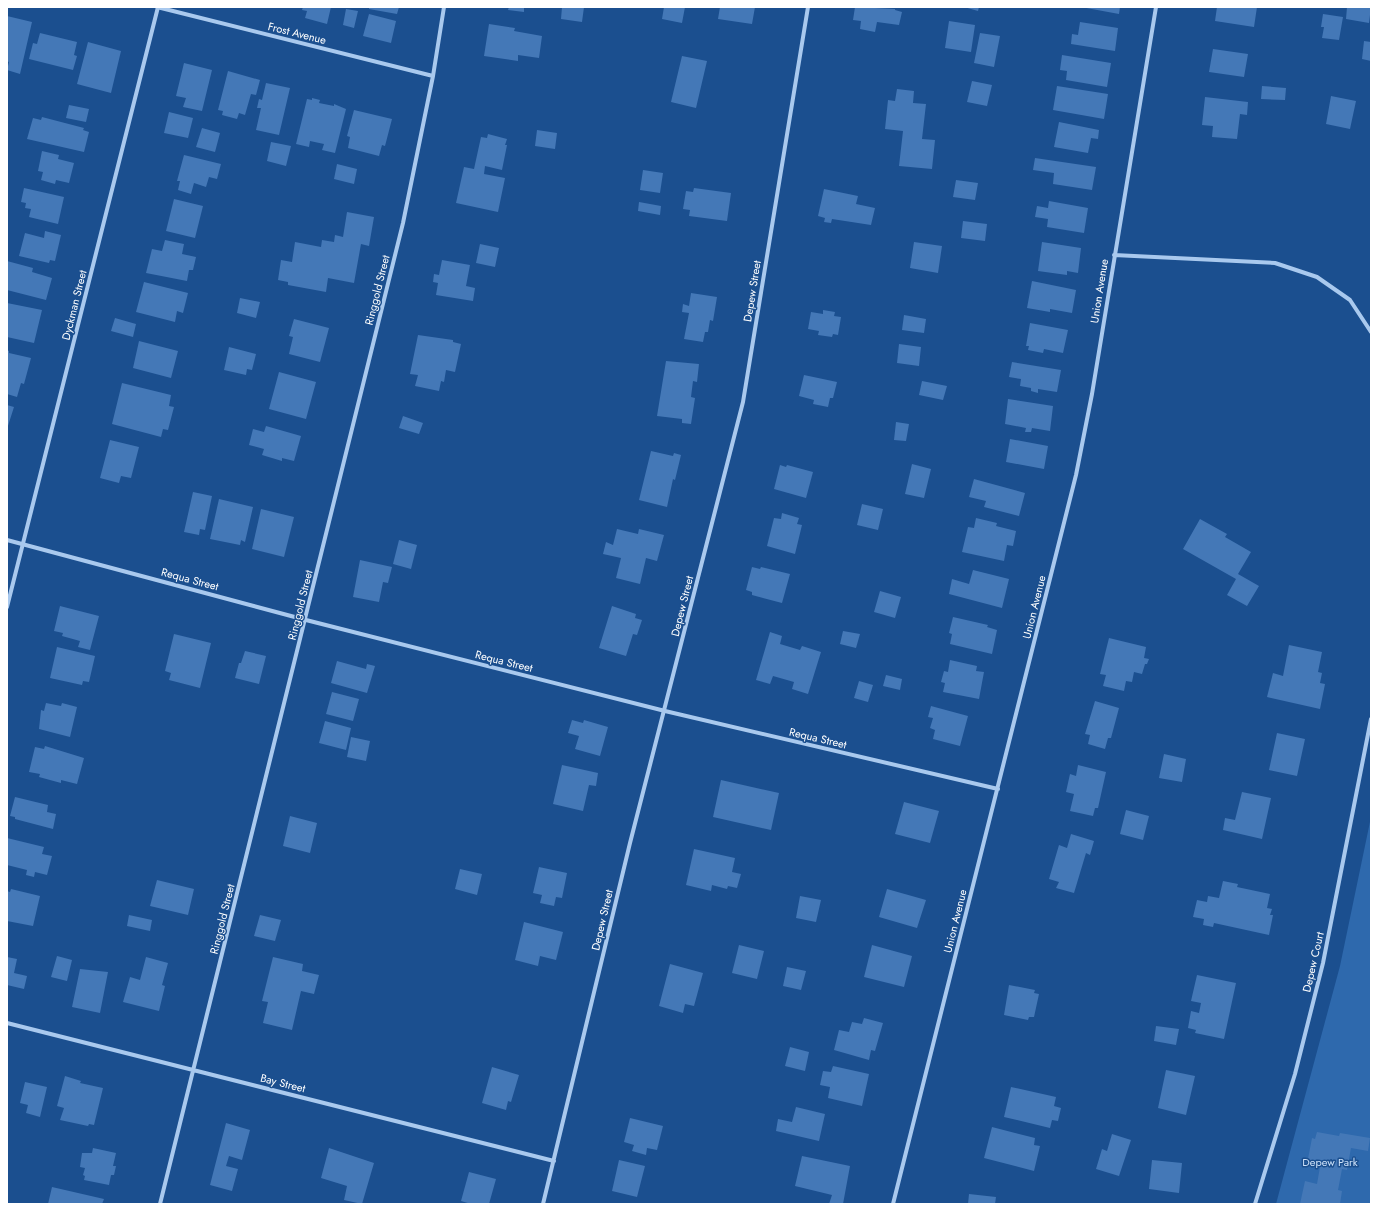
<svg xmlns="http://www.w3.org/2000/svg" width="1378" height="1211" font-family="Jost,sans-serif">
  <rect width="100%" height="100%" fill="#1b4f8f"/>
  <!-- green -->
  <path fill="#2e69ad" d="M1371,817V1204H1276L1340,966Z"/>
  <!-- building -->
  <path fill="#4478b7" d="M303,7H331L327,24L305,18L307,11L302,10Z
    M369,7H399L397,14L369,9Z
    M509,7H524V12L508,10Z
    M562,7H584L582,22L561,19Z
    M664,7H685L682,23L662,19Z
    M720,7H755L752,24L718,19Z
    M855,7L895,9V10L902,12L899,25L877,22L875,32L860,29L861,21L853,20Z
    M964,7H979L978,11Z
    M1081,7H1120L1119,14Z
    M1217,7H1257L1254,27L1215,21Z
    M1347,7H1371L1369,23L1346,19Z
    M346,9L358,11L354,28L343,25Z
    M369,14L396,21L391,43L363,36Z
    M1323,14L1343,17L1339,40L1322,38L1324,27H1321Z
    M7,16L32,22L20,74L7,70L9,62L7,61Z
    M949,21L975,25L971,52L945,48Z
    M1080,22L1118,28L1115,51L1071,44L1072,34L1078,35Z
    M489,24L515,28L514,31L542,36L539,58L518,55V61L484,56Z
    M40,33L77,42L74,55L77,56L73,70L29,59L33,43L37,44Z
    M980,33L1000,36L994,67L974,63Z
    M1364,41L1371,42V61L1362,59Z
    M88,42L121,51L111,93L77,84Z
    M1213,49L1248,54L1244,77L1209,72Z
    M1062,55L1111,63L1107,87L1066,80L1067,71L1060,70Z
    M682,56L707,61L696,108L671,102Z
    M184,63L212,70L202,111L183,107L186,98L176,96Z
    M228,71L260,80L256,95L251,94L245,115L239,113L237,119L222,115L223,111L218,110Z
    M972,81L992,85L987,106L967,102Z
    M266,83L290,88L279,135L256,130L261,108H257L259,99L262,100Z
    M1057,86L1108,94L1104,119L1053,110Z
    M1262,86L1286,88L1285,100L1261,99Z
    M897,89L914,91L913,103L926,104L922,139L935,140L932,169L899,166L903,131L885,129L888,100L895,101Z
    M1331,96L1356,101L1350,129L1326,124Z
    M1205,97L1248,102L1247,115L1240,114L1237,139L1212,137L1213,126L1202,125Z
    M312,98L320,100L319,103L334,106V104L346,109L335,153L322,150L324,144L310,141L309,147L296,144L307,99L312,100Z
    M69,105L89,109L86,122L66,118Z
    M354,110L392,119L385,146L382,145L379,156L348,148L350,137L347,136Z
    M169,112L193,118L188,138L164,133Z
    M42,117L84,128L83,130L89,132L84,152L27,139L33,118L41,120Z
    M1059,122L1099,130L1098,139L1091,138L1088,153L1054,147Z
    M202,128L220,133L215,152L196,147Z
    M537,130L557,133L555,149L535,146Z
    M488,134L507,139L505,145H507L502,170L485,166L484,174L505,178L498,212L456,203L464,167L474,169L481,137L487,138Z
    M271,142L291,146L286,166L267,161Z
    M42,151L59,155L58,159L74,163L69,183L56,180L55,184L41,180L43,172L38,171Z
    M184,155L221,164L217,179L209,177L206,187L194,183L191,194L178,190L180,181H177Z
    M1035,158L1096,167L1092,190L1053,184L1054,173L1033,170Z
    M337,164L357,169L354,184L334,179Z
    M643,170L663,173L660,193L640,190Z
    M956,180L978,183L975,200L953,197Z
    M24,188L64,197L58,224L29,217L31,209L25,208L26,203L21,202Z
    M694,188L731,193L727,221L689,216L690,210L683,209L686,191L693,192Z
    M824,189L858,196L856,204L875,208L871,225L832,219L831,223L824,222L825,218L818,216Z
    M174,199L203,206L195,238L166,231Z
    M1049,201L1088,208L1084,233L1047,227L1048,219L1035,217L1037,206L1048,208Z
    M639,202L661,206L660,215L638,211Z
    M347,212L374,217L369,246L361,244L354,283L328,278L326,292L288,285V282L278,280L281,260L292,262L295,242L321,247L322,240L334,242L335,235L343,237Z
    M963,221L987,224L985,241L961,238Z
    M45,231L61,235L55,261L50,260L49,263L19,256L25,233L44,238Z
    M165,240L184,244L182,254L196,257L193,270H189L187,281L146,273L152,249L162,251Z
    M914,242L942,246L938,273L910,268Z
    M1042,242L1081,248L1078,273L1067,271V275L1038,271Z
    M480,244L499,248L495,267L476,263Z
    M442,260L470,265L466,286L475,288L473,301L436,295L438,283L433,282L434,274L439,275Z
    M7,261L33,268L32,272L52,278L46,300L7,290Z
    M1032,281L1076,290L1072,313L1050,309V312L1027,308Z
    M144,282L188,293L183,313L177,311L175,322L136,312Z
    M691,293L717,297L713,321L710,320L708,332H705L703,342L684,339L689,313L682,312L683,304L689,306Z
    M240,298L260,302L256,318L237,313Z
    M7,303L42,310L34,343L7,337Z
    M823,310L835,312L834,316L841,317L838,335L833,334L832,337L818,335L819,331L808,329L811,312L823,314Z
    M904,315L926,319L924,333L902,330Z
    M115,318L136,324L133,337L111,331Z
    M294,319L329,328L320,362L289,354L293,337L289,336Z
    M1030,323L1068,330L1063,353L1044,349L1043,353L1028,350L1029,346H1026Z
    M418,335L453,340V342L461,344L455,372L446,370L444,382L441,381L439,391L415,386L418,375L410,374Z
    M139,341L178,351L171,378L133,368Z
    M899,344L921,347L919,366L897,363Z
    M229,347L256,354L252,370L247,369L246,375L224,370Z
    M7,350L9,351V353L31,358L24,384L21,383L17,397L7,394Z
    M666,361L699,364L697,382L693,381L691,397L695,398L691,424L682,423V419L657,416Z
    M1012,362L1061,370L1057,392L1038,389V393L1031,391V388L1020,386L1021,379L1009,377Z
    M279,372L316,382L306,419L269,409Z
    M804,375L837,382L833,398H830L828,407L813,404L814,400L799,396Z
    M922,381L947,386L943,400L919,395Z
    M122,383L171,395L169,406L174,407L168,430L163,429L161,437L112,424Z
    M1008,399L1053,406L1050,431L1032,428L1031,432H1025L1026,428L1005,424Z
    M7,405L14,407L7,429Z
    M403,416L423,423L419,434L399,428Z
    M896,422L909,424L906,441L894,440Z
    M266,426L301,436L294,461L282,458V461L262,455L264,449L249,445L253,429L264,432Z
    M1010,439L1048,446L1044,469L1006,462Z
    M110,440L139,447L131,478L121,476L119,483L100,478Z
    M651,451L673,456L674,453L681,455L675,480L673,479L667,507L639,500Z
    M912,464L931,469L924,498L905,494Z
    M780,465L786,467L787,465L813,472L806,498L774,489Z
    M974,479L1025,493L1019,516L984,507L986,501L969,497Z
    M193,492L212,496L205,530L200,529L199,535L184,532Z
    M219,499L253,507L245,542L241,540L240,545L210,539Z
    M862,504L883,509L878,530L857,525Z
    M261,509L294,517L284,557L252,549Z
    M782,513L799,518L797,524L802,525L795,554L767,546L774,518L781,519Z
    M976,518L997,523L996,526L1016,531L1013,546L1007,545L1004,561L962,552L968,527L974,528Z
    M1200,519L1227,534L1225,537L1251,552L1238,574L1259,586L1247,606L1227,595L1236,579L1183,549Z
    M617,529L638,534L639,529L664,535L657,561L646,558L640,584L616,578L621,558L603,554L606,542L613,545Z
    M399,540L417,545L411,569L393,564Z
    M360,560L392,567L388,583L383,582L379,602L353,597Z
    M752,567L760,569L761,567L790,574L782,603L752,595V592L746,590Z
    M973,570L1009,579L1002,608L949,594L952,579L969,584Z
    M880,591L901,597L895,618L874,612Z
    M60,606L99,616L90,650L78,647L80,641L62,636L63,633L54,631Z
    M612,606L636,614L635,618L642,620L637,635L633,634L626,656L599,648Z
    M953,617L988,625L987,627L997,630L992,654L950,644L952,634L949,633Z
    M843,631L860,634L856,648L840,644Z
    M770,632L782,636L780,644L800,650L802,646L821,652L808,694L792,689L794,682L773,676L770,684L756,680Z
    M174,634L211,643L200,688L169,680L171,673L165,671Z
    M1109,638L1146,647L1144,658L1149,659L1147,664H1145L1142,674L1134,672L1132,682L1126,681L1124,691L1103,686L1106,675L1100,674Z
    M1289,645L1322,652L1318,672L1322,673L1320,683L1325,684L1320,709L1267,697L1273,673L1283,676Z
    M57,647L95,656L89,682L83,681L82,685L50,678Z
    M245,651L266,656L259,684L235,678L239,663H241Z
    M950,660L977,666L976,671L984,672L979,699L943,692L945,683L941,682L944,671L948,672Z
    M337,661L366,669L367,664L375,666L367,693L331,683Z
    M886,675L902,679L900,690L883,686Z
    M859,681L873,685L868,702L854,698Z
    M332,692L359,699L353,721L326,714Z
    M1095,701L1119,708L1111,738H1108L1105,749L1088,744L1090,735L1085,734Z
    M46,703L61,706L62,703L77,707L70,737L39,729L41,710L44,711Z
    M931,706L968,716L960,746L933,739L935,730L930,728L933,718L928,717Z
    M572,720L583,723L584,720L608,727L600,756L575,749L579,736L568,733Z
    M325,721L351,728L346,750L319,743Z
    M1277,733L1305,739L1297,776L1269,770Z
    M351,737L370,741L366,761L347,757Z
    M45,746L84,758L77,784L61,780V783L39,777L40,774L29,772L35,747L44,749Z
    M1164,754L1186,759L1182,782L1159,778Z
    M562,765L598,773L596,786L589,785L583,811L553,804Z
    M1078,765L1106,772L1098,808H1095L1093,816L1070,811L1074,794L1066,792L1070,774L1076,776Z
    M721,780L779,793L771,830L713,817Z
    M1242,792L1271,798L1262,839L1223,830L1225,818L1235,820Z
    M15,797L48,805L47,812L56,814L53,829L15,819V817L10,816Z
    M904,802L939,811L930,843L895,834Z
    M1126,810L1149,816L1143,840L1120,834Z
    M290,816L317,823L310,853L283,846Z
    M1071,834L1094,841L1090,855L1086,853L1074,893L1056,888L1059,882L1049,879L1059,845L1067,848Z
    M7,838L44,847L42,854L52,856L47,875L35,872L34,877L26,875L27,870L7,865Z
    M694,849L735,858L732,872L741,874L737,888L728,886L727,889L712,885L711,891L686,885Z
    M539,867L567,873L562,898L556,897L554,906L540,903L542,895L533,893Z
    M460,869L482,874L477,895L455,889Z
    M157,880L194,889L188,915L150,906Z
    M1223,881L1238,884L1237,887L1270,894L1267,908L1272,909L1270,915H1273L1269,935L1214,923L1213,927L1203,925L1204,919L1193,917L1197,900L1207,902L1208,896L1219,898Z
    M11,889L40,896L33,926L7,921V891L10,892Z
    M887,889L926,900L917,928L879,917Z
    M800,896L821,900L816,922L796,918Z
    M129,915L152,920L150,931L127,926Z
    M260,915L281,920L275,941L254,936Z
    M524,922L563,932L556,960L540,956L538,966L515,960Z
    M739,945L764,951L757,979L732,973Z
    M872,945L912,956L904,987L864,977Z
    M57,956L72,960L67,981L51,977Z
    M7,957L17,959L14,973L27,976L24,989L7,985Z
    M146,957L168,963L162,985L165,986L159,1011L123,1002L130,977L140,980Z
    M273,957L303,964L302,971L319,975L314,994L301,991L292,1030L263,1023L268,1002L262,1001Z
    M670,964L703,973L694,1006L685,1004L683,1013L659,1006Z
    M787,967L806,971L801,990L783,986Z
    M80,969L108,972L100,1013L72,1007Z
    M1197,975L1236,983L1224,1039L1195,1033L1196,1030L1188,1028L1191,1011L1199,1013L1201,1003L1191,1001Z
    M1009,985L1035,990L1034,993L1039,994L1034,1017H1029L1028,1020L1004,1015Z
    M864,1018L883,1023L875,1051L871,1050L869,1060L834,1050L839,1030L849,1032L852,1022L862,1024Z
    M1156,1026L1179,1029L1176,1045L1154,1041Z
    M790,1047L809,1052L805,1071L785,1066Z
    M833,1066L869,1074L862,1106L828,1098L830,1087L820,1085L823,1071L831,1072Z
    M492,1067L519,1075L511,1102L508,1101L506,1110L482,1103Z
    M1166,1070L1195,1076L1186,1115L1158,1108Z
    M65,1076L81,1081L80,1083L103,1088L94,1125L89,1124L88,1126L60,1120L64,1108L57,1106Z
    M25,1082L47,1087L40,1117L26,1113L28,1105L20,1103Z
    M1011,1087L1056,1097L1054,1106L1061,1108L1058,1121L1052,1120L1050,1128L1004,1117Z
    M796,1107L825,1114L819,1141L776,1131L778,1119L792,1122Z
    M630,1118L663,1126L657,1150L647,1148L646,1155L632,1151L634,1145L624,1142Z
    M226,1123L250,1130L242,1160L229,1156L226,1166L238,1169L232,1191L210,1185Z
    M992,1127L1035,1138L1034,1145L1040,1146L1034,1171L984,1158Z
    M1317,1132L1339,1136L1340,1133L1370,1138L1368,1151L1351,1148L1347,1170L1342,1169L1338,1190L1342,1191L1340,1204H1300L1305,1181L1317,1184L1320,1167L1307,1164L1312,1138L1315,1139Z
    M1112,1134L1131,1140L1119,1176L1096,1169L1102,1149L1107,1151Z
    M93,1148L116,1153L113,1166H116L114,1175H111L109,1185L84,1180L85,1176L83,1175L85,1168L80,1167L82,1153H92Z
    M329,1148L374,1163L362,1204L344,1200L347,1186L321,1178Z
    M802,1156L850,1166L843,1204H829L832,1195L795,1186Z
    M619,1160L645,1166L637,1197L612,1191Z
    M1152,1160L1182,1163L1179,1193L1149,1189Z
    M469,1172L496,1179L489,1204H471L461,1201Z
    M52,1187L104,1199L102,1204H48Z
    M969,1194L996,1197L995,1204H968Z"/>
  <g fill="none" stroke-linecap="round" stroke-linejoin="round">
    <!-- street -->
    <path stroke="#a9c9ee" stroke-width="4" d="M157,7L433,76
      M1114,255L1275,263L1317,277L1350,300L1371,332
      M7,540L306,620L665,711L998,789
      M7,607L158,7
      M7,1023L554,1161
      M160,1204L403,223L433,76L444,7
      M543,1204L630,843L743,402L808,7
      M893,1204L1076,475L1092,394L1156,7
      M1255,1204L1295,1074L1323,963L1371,719"/>
  </g>
  <g text-anchor="middle" dominant-baseline="central" stroke-width="3" stroke-linejoin="round" paint-order="stroke">
    <!-- street labels -->
    <g font-size="11" fill="#fff" stroke="#1b4f8f">
      <text transform="translate(297 33) rotate(14)">Frost Avenue</text>
      <text transform="translate(377 290) rotate(-76)">Ringgold Street</text>
      <text transform="translate(752 291) rotate(-81)">Depew Street</text>
      <text transform="translate(1099 291) rotate(-81)">Union Avenue</text>
      <text transform="translate(74 305) rotate(-76)">Dyckman Street</text>
      <text transform="translate(190 579) rotate(15)">Requa Street</text>
      <text transform="translate(300 605) rotate(-76)">Ringgold Street</text>
      <text transform="translate(682 606) rotate(-76)">Depew Street</text>
      <text transform="translate(1034 607) rotate(-76)">Union Avenue</text>
      <text transform="translate(504 661) rotate(14)">Requa Street</text>
      <text transform="translate(818 738) rotate(13)">Requa Street</text>
      <text transform="translate(222 919) rotate(-76)">Ringgold Street</text>
      <text transform="translate(602 920) rotate(-77)">Depew Street</text>
      <text transform="translate(955 921) rotate(-76)">Union Avenue</text>
      <text transform="translate(1313 962) rotate(-77)">Depew Court</text>
      <text transform="translate(283 1083) rotate(14)">Bay Street</text>
    </g>
    <!-- park labels -->
    <g font-size="11" fill="#cfe3fa" stroke="#1b4f8f">
      <text x="1330" y="1162">Depew Park</text>
    </g>
  </g>
  <!-- border -->
  <rect width="1378" height="1211" fill="none" stroke="#ffffff" stroke-width="16"/>
</svg>
